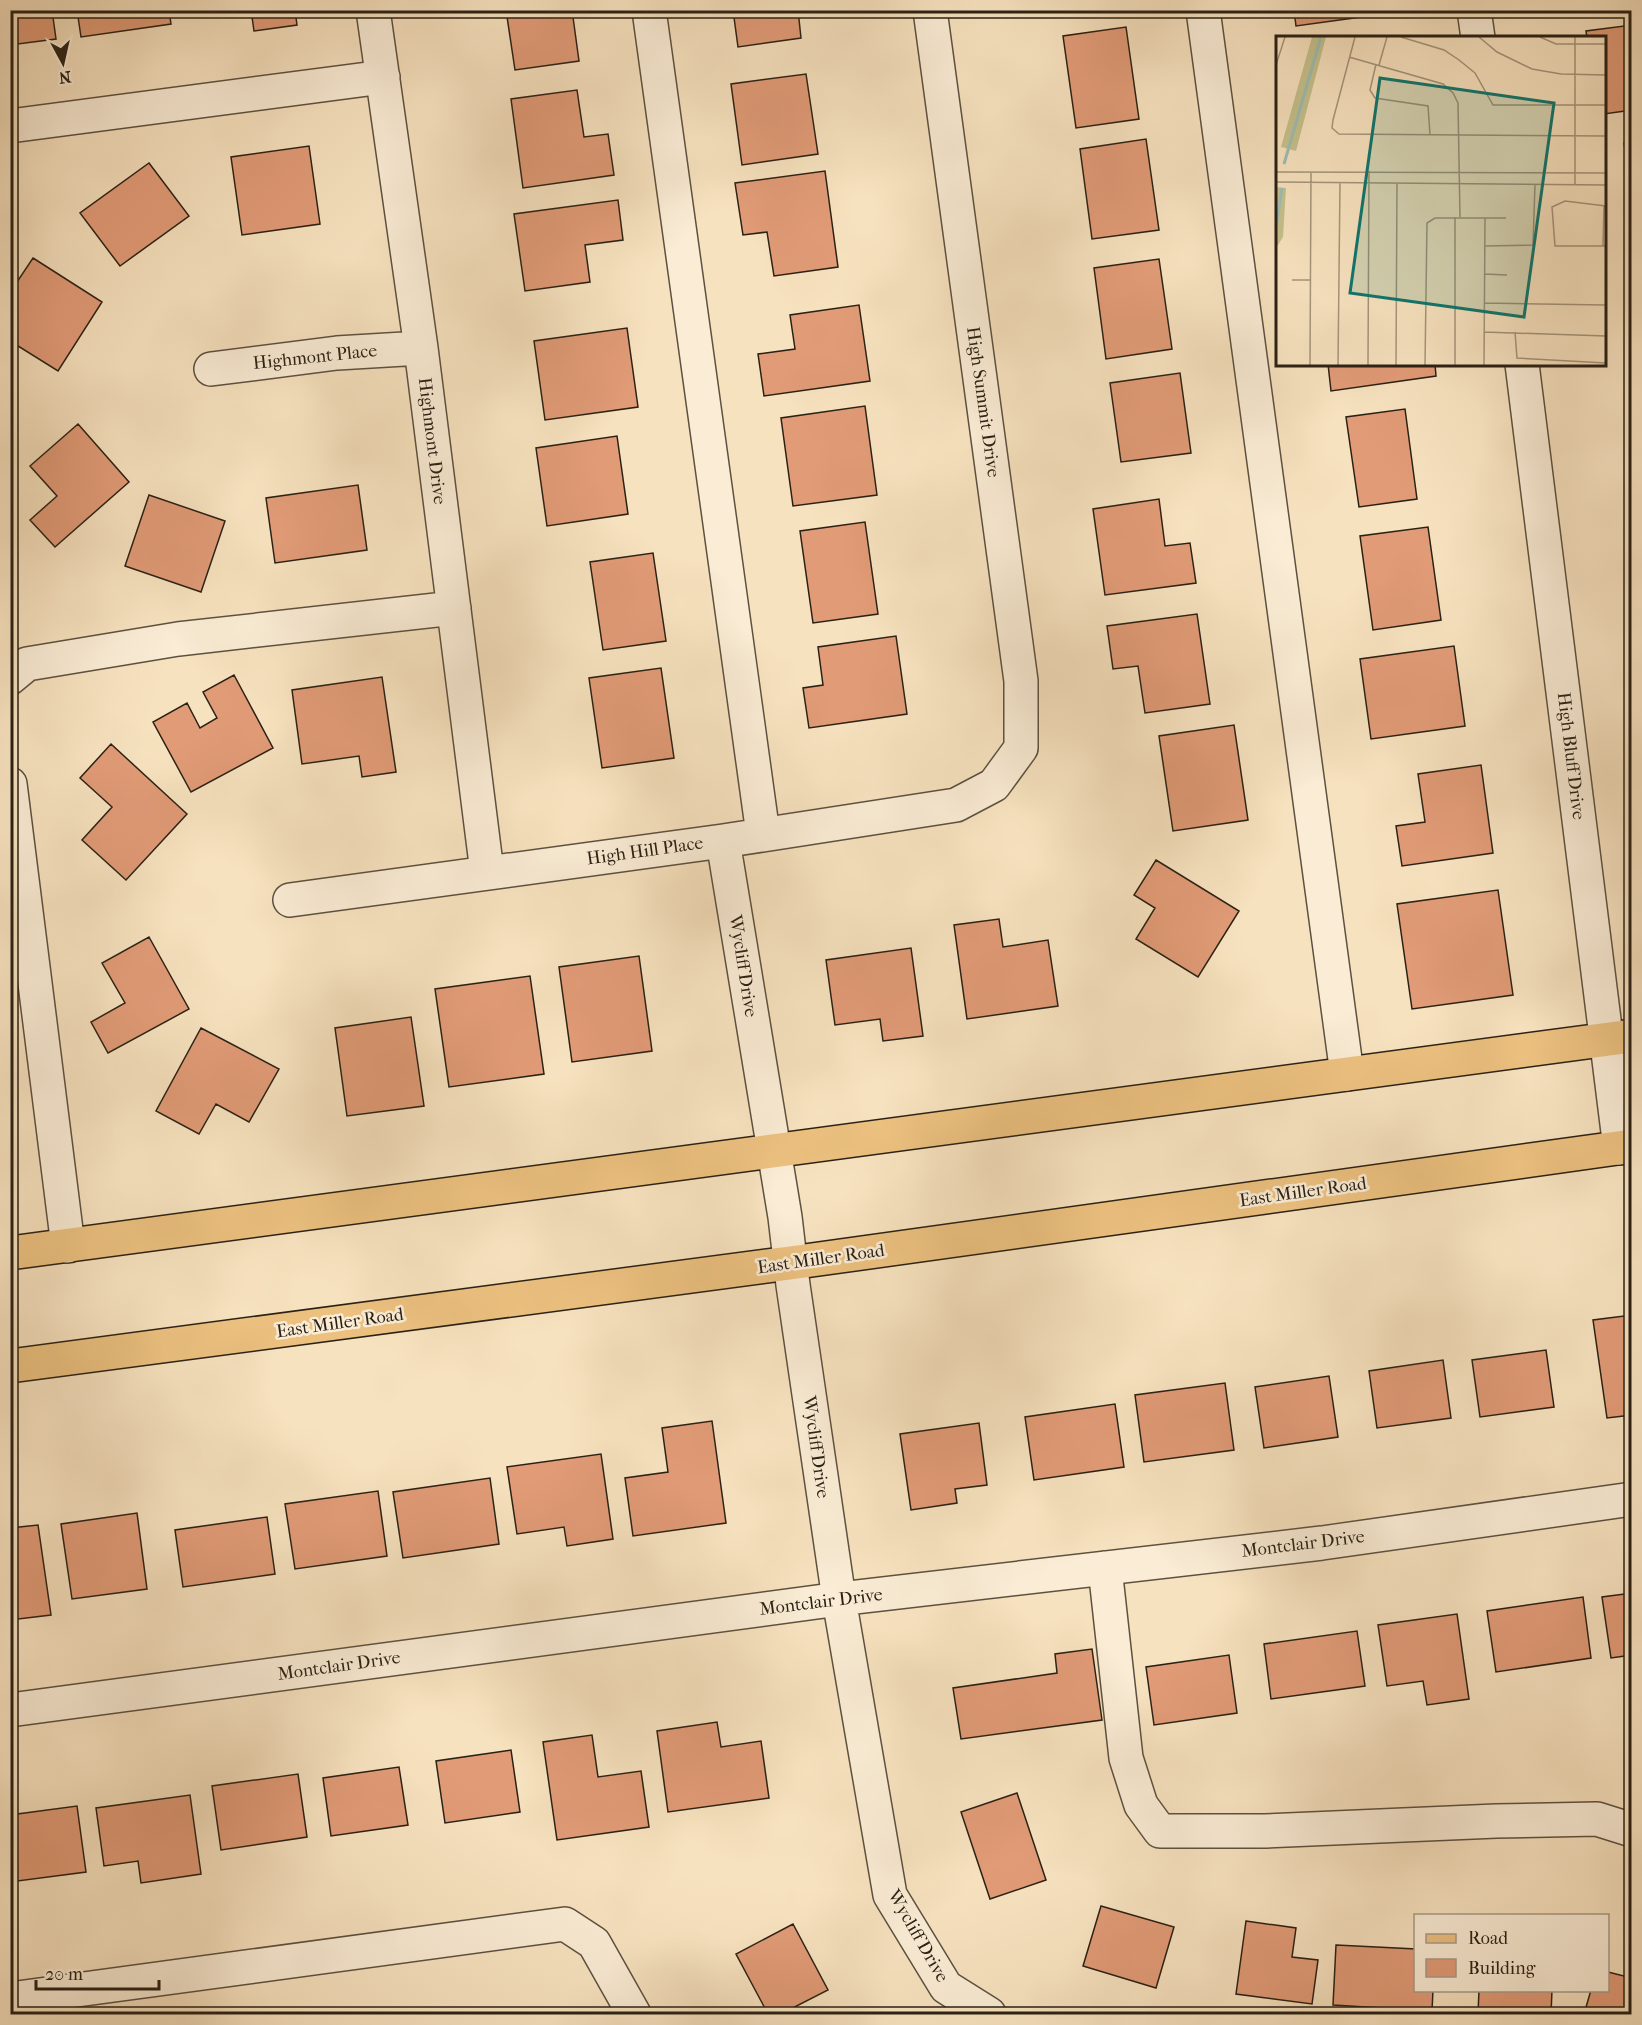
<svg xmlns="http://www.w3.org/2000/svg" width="1642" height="2025" font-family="'IM FELL French Canon',serif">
  <rect width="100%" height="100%" fill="#f7e2bf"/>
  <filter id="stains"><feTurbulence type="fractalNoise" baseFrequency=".00333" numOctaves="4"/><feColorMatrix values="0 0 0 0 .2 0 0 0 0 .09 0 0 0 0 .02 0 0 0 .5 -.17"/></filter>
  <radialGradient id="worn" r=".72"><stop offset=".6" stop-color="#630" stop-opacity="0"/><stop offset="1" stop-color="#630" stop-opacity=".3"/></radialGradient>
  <!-- building -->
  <path fill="#e19b77" stroke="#2a2115" stroke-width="1.5" d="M10,10H52L56,39L10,45Z
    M77,10H169L171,24L81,37Z
    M251,10H295L297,25L254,31Z
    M506,10H572L579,61L515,70Z
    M733,10H798L801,38L738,47Z
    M1294,10H1360L1361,17L1296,26Z
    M1632,25V110L1604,114V38H1587L1586,31Z
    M1126,27L1139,119L1076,128L1063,36Z
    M806,74L818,154L742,165L731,84Z
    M577,90L584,137L608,134L614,175L523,188L511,99Z
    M1146,139L1159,230L1092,239L1080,149Z
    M1632,142V196L1624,143Z
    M309,146L320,224L242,235L231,157Z
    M149,163L189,216L120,266L80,213Z
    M825,171L838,267L774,276L767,232L743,235L735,183Z
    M618,200L623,240L585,245L590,282L525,291L514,214Z
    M33,258L102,302L58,371L10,341V282L15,285Z
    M1159,259L1172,349L1106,359L1094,268Z
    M1632,263V308L1625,264Z
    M859,305L870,381L764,396L758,354L795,349L790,315Z
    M627,328L638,407L545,420L534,341Z
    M1328,364H1435L1436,376L1331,391Z
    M1180,373L1191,453L1121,462L1110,383Z
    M865,406L877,495L793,506L781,418Z
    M1405,409L1417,499L1359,507L1346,417Z
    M78,424L129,482L55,547L30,520L57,496L30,466Z
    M617,436L628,514L547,526L536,448Z
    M358,485L367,550L275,563L266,498Z
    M149,495L225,521L201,592L125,566Z
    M1159,499L1165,546L1190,543L1196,583L1105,595L1093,509Z
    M865,522L878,614L813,623L800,531Z
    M1428,527L1441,620L1373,630L1360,536Z
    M653,553L666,641L603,650L590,562Z
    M1197,614L1210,704L1145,713L1138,666L1113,669L1107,626Z
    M896,636L907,714L809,728L803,688L823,685L818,647Z
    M1454,646L1465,726L1371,739L1360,659Z
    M661,668L674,758L602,768L589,678Z
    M234,675L273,748L191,792L153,722L187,703L200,728L217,718L203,692Z
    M382,677L396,772L362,777L359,756L302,764L292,690Z
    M1234,725L1248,820L1173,831L1159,736Z
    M111,744L187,814L126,880L82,840L112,807L80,778Z
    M1481,765L1493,853L1402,866L1396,826L1425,822L1418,774Z
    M1156,860L1239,911L1198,977L1136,939L1155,908L1134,895Z
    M1498,890L1513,995L1412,1009L1397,904Z
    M999,919L1003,947L1048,940L1058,1006L967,1019L954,925Z
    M149,937L189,1009L108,1053L91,1022L125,1003L102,963Z
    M911,948L923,1036L883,1041L880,1019L835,1025L826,960Z
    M639,956L652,1051L572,1062L559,967Z
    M530,976L544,1074L449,1087L435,989Z
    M411,1017L424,1106L347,1116L335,1028Z
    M201,1028L279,1069L249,1122L216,1104L199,1134L156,1111Z
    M1632,1315V1415L1607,1418L1593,1320Z
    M1546,1350L1554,1407L1480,1417L1472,1360Z
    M1443,1360L1451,1418L1377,1428L1369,1371Z
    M1329,1376L1338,1437L1264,1448L1255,1387Z
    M1225,1383L1234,1450L1144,1462L1135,1395Z
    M1115,1404L1124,1467L1034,1480L1025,1417Z
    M712,1421L726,1523L633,1536L625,1478L668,1472L662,1428Z
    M979,1423L987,1485L955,1489L957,1503L911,1510L900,1434Z
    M601,1454L613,1539L567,1546L564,1527L517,1534L507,1467Z
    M490,1478L499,1544L403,1558L393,1492Z
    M378,1491L387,1556L295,1569L285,1504Z
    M137,1513L147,1589L72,1599L61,1524Z
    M267,1517L275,1574L183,1587L175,1530Z
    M38,1525L51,1615L10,1620V1528Z
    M1632,1593V1655L1611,1658L1602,1597Z
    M1583,1597L1591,1658L1496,1672L1487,1611Z
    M1457,1614L1469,1699L1427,1705L1423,1681L1387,1686L1378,1625Z
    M1357,1631L1365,1686L1271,1699L1264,1644Z
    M1092,1649L1102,1720L961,1739L953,1688L1057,1673L1055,1654Z
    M1229,1655L1237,1713L1154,1725L1146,1667Z
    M717,1722L721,1747L761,1741L769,1798L668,1812L657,1731Z
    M592,1735L598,1777L641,1771L649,1827L557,1840L543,1742Z
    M511,1750L520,1812L445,1823L436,1761Z
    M399,1767L408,1825L331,1836L323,1778Z
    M298,1774L307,1837L221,1850L212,1786Z
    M1017,1793L1046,1880L990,1899L961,1812Z
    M190,1795L201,1874L141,1883L138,1861L104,1866L96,1808Z
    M77,1806L86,1872L10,1882V1815Z
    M1101,1906L1174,1927L1156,1988L1083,1966Z
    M1246,1921L1296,1928L1292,1957L1318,1960L1312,2004L1236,1994Z
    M793,1924L828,1990L781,2014H768L736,1954Z
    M1336,1945L1416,1949V1990H1433L1432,2011L1333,2005Z
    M1608,1972L1632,1978V2014H1584L1591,1990H1608Z
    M1479,1990H1552L1551,2014H1478Z"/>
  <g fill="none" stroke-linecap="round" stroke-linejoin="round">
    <!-- minor casing -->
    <g stroke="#5d5140" stroke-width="36">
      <path id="minor" d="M373,10L421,348L487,872
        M649,10L763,834
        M1203,10L1347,1074
        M1474,10L1478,38
        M10,126L383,77
        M1522,364L1620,1148
        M211,369L337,353L421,348
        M10,678L27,664L178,639L454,608
        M10,784L68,1246
        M723,841L785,1217L793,1285L839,1599L890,1895L946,1987L989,2014
        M290,900L723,841L956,805L994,785L1021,748V681L930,10
        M1105,1568L1126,1758L1141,1805L1160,1831H1265L1496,1821L1597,1819L1632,1830
        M10,1710L839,1599L1322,1543L1632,1499
        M10,1999L565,1924L594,1943L634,2014"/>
    </g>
    <!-- major casing -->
    <g stroke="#2a2115" stroke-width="36">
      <path id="major" d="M10,1253L1632,1036
        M10,1366L790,1263L1632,1146"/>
    </g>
    <!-- minor -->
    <use href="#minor" stroke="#faecd5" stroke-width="33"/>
    <!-- major -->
    <use href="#major" stroke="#ecc180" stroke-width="33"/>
  </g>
  <g text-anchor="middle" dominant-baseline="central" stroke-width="5" stroke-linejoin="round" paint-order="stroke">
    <!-- street labels -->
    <g font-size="18" fill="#2a2115" stroke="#faecd5">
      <text transform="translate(315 357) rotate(-6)">Highmont Place</text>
      <text transform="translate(983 402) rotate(82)">High Summit Drive</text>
      <text transform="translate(432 441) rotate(83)">Highmont Drive</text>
      <text transform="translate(1571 756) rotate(83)">High Bluff Drive</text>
      <text transform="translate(645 851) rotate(-8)">High Hill Place</text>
      <text transform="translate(743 966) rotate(81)">Wycliff Drive</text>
      <text transform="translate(1303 1192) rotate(-8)">East Miller Road</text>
      <text transform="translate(821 1259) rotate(-8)">East Miller Road</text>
      <text transform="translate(340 1323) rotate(-8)">East Miller Road</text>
      <text transform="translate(816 1447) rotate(82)">Wycliff Drive</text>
      <text transform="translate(1303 1544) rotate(-7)">Montclair Drive</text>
      <text transform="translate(821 1602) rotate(-7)">Montclair Drive</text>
      <text transform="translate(339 1666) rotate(-8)">Montclair Drive</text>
      <text transform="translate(918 1936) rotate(60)">Wycliff Drive</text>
    </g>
  </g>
  <!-- overview -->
  <g transform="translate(1276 36)">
    <rect width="330" height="330" fill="#f7e2bf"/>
    <path d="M36,1H50L20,115L5,111ZM0,151L10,152L7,201L0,212Z" fill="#c5c18c"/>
    <path fill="none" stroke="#9dbdb3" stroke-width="3" d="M8,128L45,1M0,191L6,152"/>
    <path fill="none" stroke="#a5957b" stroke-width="1.5" d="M79,1L57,84L56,92L63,98L330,100M125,1L168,14L183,24L199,37L217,69H330M203,1L221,16L256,33L285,38L330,39M264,1L280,8H330M73,21L167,48L177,57L182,67L184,181M100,28L94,54L99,62L152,70L154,99M0,29L9,1M103,29L111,1M0,136L330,137M0,146L330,149M299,148V1M330,170L289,165L276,171L279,210H330M209,210L257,209L259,148M327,210L328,170M208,238L231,239M16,244H34M208,267L330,269M208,296L330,300M239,296L241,322L330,327M34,329L35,136M62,329L64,147M92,329L93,135M120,329L121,147M149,329L151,187L159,182H230M179,329V181M208,329L209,182"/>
    <path fill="#0f766e" fill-opacity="0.15" stroke="#0f766e" stroke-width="3" d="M104,42L278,67L248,281L74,257Z"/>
    <rect width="330" height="330" fill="none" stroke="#2a2115" stroke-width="3"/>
  </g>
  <!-- margin -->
  <rect width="1642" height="2025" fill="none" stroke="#f7e2bf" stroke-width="36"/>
  <rect x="12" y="12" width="1618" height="2001" fill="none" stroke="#2a2115" stroke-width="3"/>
  <rect x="18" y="18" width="1606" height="1989" fill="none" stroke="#2a2115" stroke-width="1.5"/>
  <!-- legend -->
  <rect x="1414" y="1914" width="195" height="78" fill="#faecd5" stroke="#a79b88" stroke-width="1.5"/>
  <rect x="1426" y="1934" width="30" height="9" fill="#ecc180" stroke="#a79b88" stroke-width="1.5"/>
  <text x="1468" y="1944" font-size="18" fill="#2a2115">Road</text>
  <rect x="1426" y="1959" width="30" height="18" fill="#e19b77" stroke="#a79b88" stroke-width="1.5"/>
  <text x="1468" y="1974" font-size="18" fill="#2a2115">Building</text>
  <!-- north arrow -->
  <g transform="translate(63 63) rotate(172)" stroke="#faecd5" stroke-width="4.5" paint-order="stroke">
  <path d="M0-4.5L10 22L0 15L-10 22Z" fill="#2a2115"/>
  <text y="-9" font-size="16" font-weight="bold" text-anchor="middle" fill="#2a2115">N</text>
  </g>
  <!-- scale -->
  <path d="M36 1980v9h123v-9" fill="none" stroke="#2a2115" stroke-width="3"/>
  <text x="45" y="1980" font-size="18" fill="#2a2115" stroke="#faecd5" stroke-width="4.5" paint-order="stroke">20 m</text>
  <rect width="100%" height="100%" filter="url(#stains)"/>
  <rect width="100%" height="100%" fill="url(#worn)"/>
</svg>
